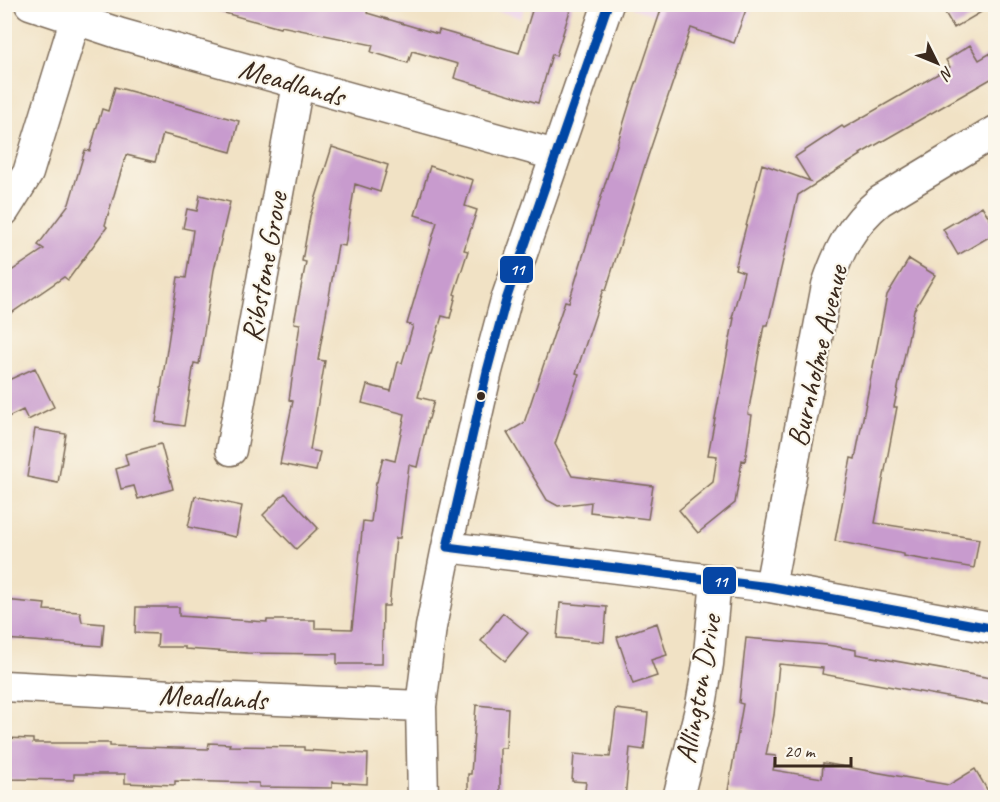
<svg xmlns="http://www.w3.org/2000/svg" width="1000" height="802" font-family="Caveat,sans-serif">
  <rect width="100%" height="100%" fill="#fbf7ec"/>
  <filter id="ink" filterUnits="userSpaceOnUse"><feTurbulence type="fractalNoise" baseFrequency=".0167" numOctaves="2"/><feDisplacementMap in="SourceGraphic" scale="12" xChannelSelector="R" yChannelSelector="G"/><feConvolveMatrix kernelMatrix="1 2 1 2 8 2 1 2 1" color-interpolation-filters="sRGB"/></filter>
  <filter id="wash" filterUnits="userSpaceOnUse"><feTurbulence type="fractalNoise" baseFrequency=".008" numOctaves="4" result="noise"/><feDisplacementMap in="SourceGraphic" scale="24" xChannelSelector="R" yChannelSelector="G"/><feGaussianBlur stdDeviation="1.35" result="paint"/><feColorMatrix in="noise" values="0 0 0 0 0 0 0 0 0 0 0 0 0 0 0 0 0 1.4 0 .05"/><feComposite in="paint" operator="in"/></filter>
  <g filter="url(#wash)">
    <rect width="100%" height="100%" fill="#f1e2c5"/>
    <!-- built -->
    <path fill="#ecd1ea" d="M634,4L755,5L738,45L633,8Z
      M477,5L525,4V5L521,18Z"/>
    <g id="blocks">
      <!-- building -->
      <path fill="#c89bce" d="M218,4H346L368,9L367,13L438,34L439,30L519,53L534,4H572L556,56L552,54L538,103L454,78L458,64L412,51L408,63L371,52L373,45L281,26L280,28L217,11Z
        M663,4H748L734,43L691,28L646,162L606,290L604,289L576,373L579,374L555,444L572,476L653,486L648,519L590,512L591,502L558,506L547,500L507,433L524,423L565,301L569,302L631,99Z
        M940,4H995L954,28Z
        M970,45L979,60L996,50V76L860,154L861,155L798,195L768,325H764L748,414L752,415L745,461L742,460L735,503L698,533L679,510L713,482L717,456L708,455L734,318H732L744,272L735,269L762,164L810,181L795,157L842,126L844,128L950,67L946,60Z
        M115,87L239,121L231,152L163,134L155,162L126,155L105,225L107,227L68,280L64,277L4,318V276L44,249L38,245L69,204L85,150L90,151L102,109L108,111Z
        M332,147L388,165L380,192L355,184L345,246L338,245L318,360L325,361L310,450L320,452L316,471L280,464L293,401L289,400L300,324L294,323L306,262L302,261L310,216Z
        M430,166L473,180L465,206L477,210L464,250L468,251L454,294L456,295L450,318L442,316L431,353H430L418,397L434,401L429,419H428L417,467L409,465L400,538H396L389,606H383L382,664H337V654L247,653L185,649V647H157L158,634L135,633L136,607H179V616L267,622V620H315V628L352,629L363,521L371,522L376,482H377L383,458L395,461L405,414L362,403L367,385L391,391L398,362L402,363L413,326L407,324L437,222L415,215Z
        M200,195L230,202L214,270L199,364L194,363L184,426L156,422L178,277L186,278L193,230L183,228L187,209L197,211Z
        M982,206L996,229V233L958,255L943,229Z
        M909,259L935,275L914,310L894,407H897L875,523L979,539L974,568L904,556V554L835,541L851,458L855,459L887,295Z
        M35,368L54,407L28,420L23,410L4,419V382Z
        M35,429L66,434L58,483L27,477Z
        M161,444L173,489L138,499L134,486L121,489L116,469L128,465L125,454Z
        M285,493L318,528L296,549L263,515Z
        M195,496L242,506L236,537L188,527Z
        M4,600L45,604L44,610L80,612L82,622L104,624L102,646L4,639Z
        M560,603L607,607L604,642L557,638Z
        M503,613L528,633L505,661L481,641Z
        M657,623L667,655L651,660L657,676L633,684L617,637Z
        M746,638L827,645L856,650V654L996,679V706L822,674L823,668L779,664L774,715L766,755L776,756L773,770L822,778L823,763L949,785L975,769L988,791L978,798H767L728,791L743,704L739,703Z
        M476,705L508,708L506,748H500V798H468V774H471Z
        M616,709L648,713L644,750L630,748L625,798H584L586,782L572,781L574,754L610,757Z
        M4,738L33,739V743H110V746L208,749L209,743L230,744L229,746L304,747V750L368,754L367,784L332,782V788L259,787V783L175,781V785L125,783V774H74V780L4,779Z"/>
    </g>
  </g>
  <g filter="url(#ink)">
    <use href="#blocks" fill-opacity="0" stroke="#7b6a58" stroke-width="1.5"/>
    <g fill="none" stroke-linecap="round" stroke-linejoin="round">
      <!-- street casing -->
      <g stroke="#7b6a58" stroke-width="33">
        <path id="street" d="M30,4L121,34L555,155
          M4,211L28,173L75,20
          M231,450L298,84
          M447,547L770,587L996,629
          M770,587L827,285C839,250 851,225 880,201L996,131
          M4,686L209,697L421,706
          M423,798L421,706L431,627L447,547L487,371L506,300L608,4
          M678,798L701,705L708,664L716,580"/>
      </g>
      <!-- street -->
      <use href="#street" stroke="#fff" stroke-width="30"/>
      <!-- bus-1 casing -->
      <g stroke="#fbf7ec" stroke-width="14">
        <path id="bus-1" d="M608,4L506,300L487,371L447,547L770,587L996,629"/>
      </g>
      <!-- bus-1 -->
      <use href="#bus-1" stroke="#0646a5" stroke-width="9"/>
    </g>
  </g>
  <!-- markers -->
  <circle fill="#3b2a1e" stroke="#fbf7ec" stroke-width="2" cx="481" cy="396" r="5"/>
  <g text-anchor="middle" dominant-baseline="central" stroke-width="4.5" stroke-linejoin="round" paint-order="stroke">
    <!-- street labels -->
    <g font-size="30" fill="#3b2a1e" stroke="#fbf7ec">
      <text transform="translate(292 82) rotate(16)">Meadlands</text>
      <text transform="translate(264 267) rotate(-80)">Ribstone Grove</text>
      <text transform="translate(817 356) rotate(-77)">Burnholme Avenue</text>
      <text transform="translate(698 689) rotate(-80)">Allington Drive</text>
      <text transform="translate(213 697) rotate(3)">Meadlands</text>
    </g>
  </g>
  <g stroke="#fbf7ec" stroke-width="2">
    <rect x="499" y="255" width="35" height="29" rx="6" fill="#0646a5"/>
    <rect x="702" y="566" width="35" height="29" rx="6" fill="#0646a5"/>
  </g>
  <g font-size="16" text-anchor="middle" font-weight="bold" fill="#fff">
    <text x="517" y="275">11</text>
    <text x="720" y="587">11</text>
  </g>
  <!-- margin -->
  <rect width="1000" height="802" fill="none" stroke="#fbf7ec" stroke-width="24"/>
  <!-- north arrow -->
  <g transform="translate(937 63) rotate(133)" stroke="#fbf7ec" stroke-width="4.5" paint-order="stroke">
  <path d="M0-4.5L10 22L0 15L-10 22Z" fill="#3b2a1e"/>
  <text y="-9" font-size="16" font-weight="bold" text-anchor="middle" fill="#3b2a1e">N</text>
  </g>
  <!-- scale -->
  <path d="M775 757v9h76v-9" fill="none" stroke="#3b2a1e" stroke-width="3"/>
  <text x="784" y="757" font-size="18" fill="#3b2a1e" stroke="#fbf7ec" stroke-width="4.5" paint-order="stroke">20 m</text>
</svg>
